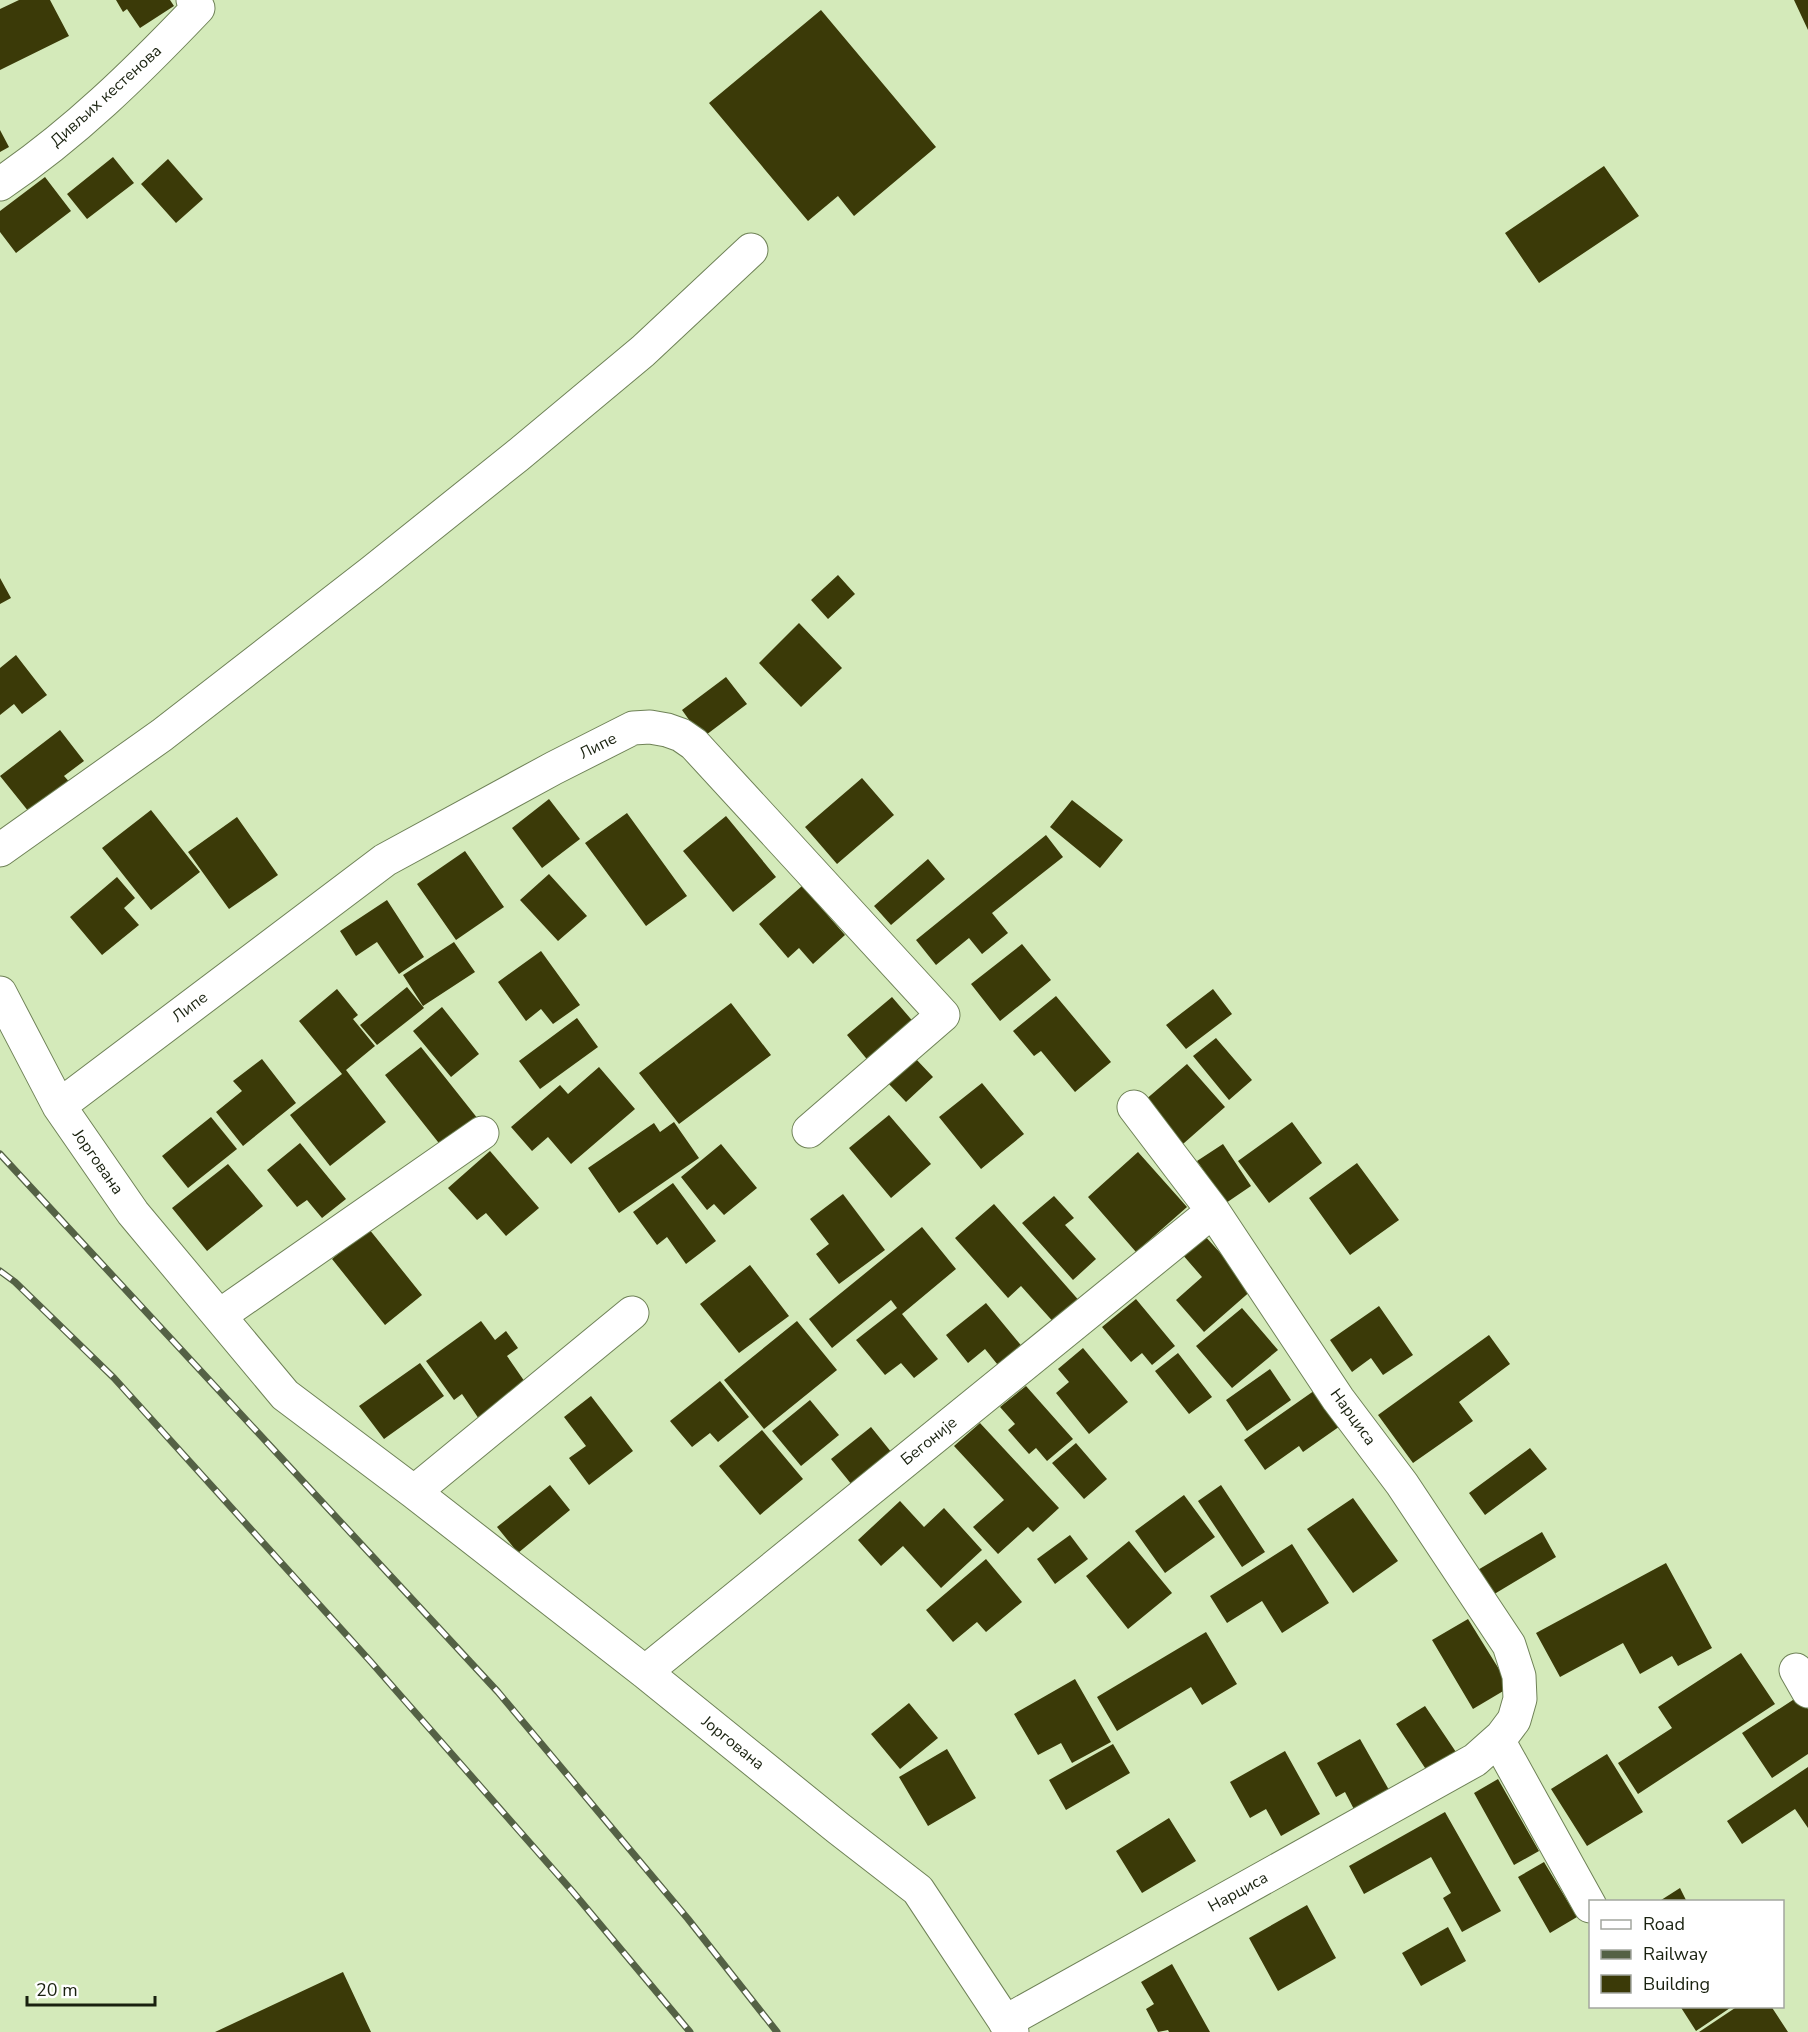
<svg xmlns="http://www.w3.org/2000/svg" width="1808" height="2032" font-family="'Nunito Sans',sans-serif">
  <rect width="100%" height="100%" fill="#d4eaba"/>
  <!-- building -->
  <path fill="#3b3a08" d="M19,0H50L69,36L0,70V9Z
    M116,0H170L174,6L140,28L127,9L123,12Z
    M1794,0H1808V30Z
    M821,10L936,147L854,216L838,196L808,221L709,103Z
    M0,130L9,147L0,152Z
    M113,157L134,183L87,219L67,194Z
    M168,159L203,199L176,223L141,184Z
    M1604,166L1639,216L1539,283L1505,233Z
    M45,177L71,211L16,253L0,232V211Z
    M838,575L855,594L828,619L811,600Z
    M0,578L11,598L0,604Z
    M799,623L842,668L801,707L759,663Z
    M16,655L47,695L22,714L14,704L0,715V668Z
    M726,677L747,704L702,738L682,710Z
    M60,730L84,761L64,776L73,786L33,817L0,776Z
    M862,778L894,815L837,864L805,827Z
    M549,799L580,839L542,868L512,828Z
    M1072,800L1123,840L1100,868L1050,827Z
    M151,810L200,872L151,910L102,848Z
    M627,813L687,896L646,926L585,843Z
    M726,816L776,877L733,912L683,851Z
    M237,817L278,875L229,909L188,852Z
    M1046,835L1063,857L992,913L1008,933L982,954L969,938L936,965L916,940Z
    M465,851L504,907L456,940L417,884Z
    M928,859L945,879L891,925L874,906Z
    M549,874L587,916L558,941L520,900Z
    M117,877L135,898L124,908L139,925L102,955L70,917Z
    M802,886L845,935L813,964L799,948L788,958L759,924Z
    M387,900L424,957L399,974L377,942L356,956L340,931Z
    M454,942L475,972L423,1006L403,975Z
    M1022,944L1051,980L1000,1021L971,984Z
    M541,951L580,1005L553,1024L541,1009L526,1021L498,982Z
    M407,987L424,1008L377,1045L360,1025Z
    M337,989L358,1015L353,1019L375,1046L346,1070L386,1122L330,1166L290,1115L342,1074L299,1021Z
    M1213,989L1232,1014L1186,1049L1166,1025Z
    M1056,996L1111,1062L1075,1092L1041,1051L1034,1056L1013,1031Z
    M892,997L916,1025L870,1063L847,1035Z
    M731,1003L771,1055L679,1124L639,1073Z
    M442,1007L479,1054L451,1077L413,1031Z
    M577,1018L598,1047L540,1089L519,1061Z
    M1216,1038L1252,1080L1229,1100L1193,1056Z
    M421,1047L478,1119L442,1147L385,1075Z
    M915,1058L933,1077L906,1102L888,1083Z
    M262,1059L296,1103L243,1146L216,1112L242,1091L233,1081Z
    M1187,1064L1225,1107L1175,1151L1137,1107Z
    M599,1067L635,1109L571,1164L548,1137L532,1151L511,1127L560,1085L568,1094Z
    M982,1083L1024,1134L981,1169L939,1117Z
    M889,1115L931,1164L891,1198L849,1148Z
    M211,1117L237,1149L188,1188L162,1156Z
    M674,1122L699,1158L619,1213L588,1168L654,1123L660,1132Z
    M1292,1122L1322,1163L1269,1203L1238,1161Z
    M300,1143L346,1199L322,1218L307,1200L297,1207L267,1170Z
    M721,1144L757,1188L724,1215L714,1204L707,1210L681,1177Z
    M1223,1144L1251,1186L1226,1203L1197,1161Z
    M490,1151L539,1208L506,1236L486,1213L477,1220L448,1188Z
    M1138,1152L1187,1207L1136,1252L1088,1197Z
    M1357,1163L1399,1220L1350,1255L1309,1198Z
    M228,1164L263,1206L207,1251L172,1208Z
    M673,1183L716,1241L686,1264L667,1237L657,1245L633,1212Z
    M843,1194L885,1250L839,1284L816,1254L829,1244L810,1219Z
    M1054,1196L1074,1218L1065,1225L1096,1259L1073,1280L1022,1223Z
    M994,1204L1082,1304L1057,1326L1021,1286L1008,1298L955,1238Z
    M922,1227L956,1269L902,1314L938,1359L914,1378L901,1363L885,1375L856,1340L897,1308L891,1300L832,1348L809,1319Z
    M369,1229L422,1295L385,1325L332,1259Z
    M1204,1235L1253,1289L1204,1332L1176,1300L1202,1277L1182,1254Z
    M750,1265L789,1316L739,1353L700,1304Z
    M1136,1299L1175,1346L1152,1365L1142,1353L1131,1362L1102,1327Z
    M986,1303L1029,1355L1006,1375L985,1349L968,1363L946,1335Z
    M1379,1306L1413,1355L1383,1375L1371,1358L1352,1372L1330,1340Z
    M1242,1308L1278,1350L1232,1388L1196,1346Z
    M481,1321L495,1340L506,1331L518,1348L507,1356L527,1385L479,1419L462,1394L454,1400L426,1361Z
    M797,1321L837,1370L764,1429L724,1380Z
    M1489,1335L1510,1364L1459,1402L1473,1421L1413,1463L1378,1415Z
    M1083,1348L1128,1402L1089,1434L1056,1393L1069,1382L1058,1369Z
    M1178,1353L1212,1397L1189,1414L1155,1371Z
    M420,1363L444,1396L384,1439L359,1406Z
    M1270,1369L1291,1400L1247,1431L1226,1400Z
    M720,1381L749,1417L718,1442L710,1433L692,1447L670,1421Z
    M1026,1386L1073,1439L1047,1461L1036,1448L1029,1454L1008,1430L1015,1424L1000,1407Z
    M1318,1388L1343,1424L1303,1452L1299,1446L1265,1470L1244,1440Z
    M591,1396L633,1451L589,1485L569,1458L586,1446L564,1417Z
    M810,1400L839,1435L801,1466L772,1431Z
    M980,1423L1059,1508L1033,1532L1028,1527L998,1554L973,1527L1004,1500L954,1446Z
    M871,1427L900,1463L852,1485L831,1459Z
    M762,1430L803,1479L760,1515L719,1466Z
    M1076,1443L1107,1479L1084,1499L1052,1463Z
    M1530,1448L1547,1469L1485,1515L1469,1493Z
    M550,1485L570,1510L518,1553L497,1527Z
    M1221,1485L1265,1552L1242,1567L1198,1501Z
    M1184,1495L1215,1537L1165,1573L1135,1531Z
    M1353,1498L1398,1561L1353,1593L1307,1529Z
    M900,1501L924,1527L944,1508L982,1550L941,1588L903,1546L881,1566L858,1540Z
    M1542,1532L1556,1557L1491,1596L1476,1571Z
    M1070,1535L1088,1559L1055,1584L1037,1559Z
    M1129,1541L1172,1593L1128,1629L1086,1576Z
    M1292,1544L1329,1603L1282,1633L1262,1601L1227,1623L1210,1596Z
    M986,1559L1022,1602L986,1632L977,1622L953,1642L926,1610Z
    M1666,1563L1712,1648L1678,1666L1672,1656L1640,1674L1623,1643L1560,1677L1536,1633Z
    M1468,1619L1510,1687L1473,1709L1432,1640Z
    M1206,1632L1237,1684L1202,1705L1191,1687L1117,1731L1097,1697Z
    M1741,1653L1775,1704L1638,1794L1618,1763L1672,1728L1658,1707Z
    M1075,1679L1111,1742L1072,1763L1061,1743L1038,1755L1014,1714Z
    M1799,1696L1808,1709V1754L1772,1778L1742,1733Z
    M909,1703L938,1738L900,1769L871,1734Z
    M1425,1706L1460,1758L1431,1777L1396,1724Z
    M1360,1739L1393,1797L1358,1817L1345,1792L1336,1797L1317,1763Z
    M1113,1744L1130,1773L1066,1810L1049,1780Z
    M947,1749L976,1798L928,1826L899,1777Z
    M1285,1751L1320,1814L1281,1836L1266,1809L1250,1818L1230,1782Z
    M1607,1754L1643,1812L1587,1846L1551,1789Z
    M1808,1767V1828L1795,1809L1742,1844L1727,1821Z
    M1498,1779L1539,1851L1514,1865L1474,1793Z
    M1445,1812L1501,1911L1462,1932L1443,1898L1451,1893L1431,1857L1364,1894L1349,1866Z
    M1169,1818L1196,1861L1142,1893L1116,1851Z
    M1544,1862L1577,1917L1550,1933L1518,1877Z
    M1680,1888L1687,1902H1658Z
    M1307,1905L1336,1958L1278,1991L1249,1938Z
    M1448,1927L1466,1961L1421,1986L1402,1953Z
    M1172,1964L1210,2032H1169L1168,2030L1158,2032L1146,2009L1154,2004L1141,1982Z
    M343,1972L371,2032H215Z
    M1680,2006H1733L1696,2031Z
    M1738,2006H1771L1788,2032H1699Z"/>
  <g fill="none" stroke-linecap="round" stroke-linejoin="round">
    <!-- minor casing -->
    <g stroke="#6f8257" stroke-width="35">
      <path id="minor" d="M0,184C74,134 137,72 198,8L193,0
        M0,850L162,735L372,572L517,456L643,351L751,250
        M0,993L59,1106L133,1213L285,1395L414,1492L645,1672L838,1828L918,1890L1012,2032
        M59,1106L385,860L554,768L633,728L650,727L667,730L681,735L694,744L943,1015L809,1131
        M219,1316L482,1133
        M414,1492L632,1313
        M1796,1670L1808,1691
        M645,1672L1213,1211
        M1498,1740L1590,1906
        M1005,2022L1475,1760L1502,1736L1514,1720L1520,1699L1519,1676L1509,1645L1402,1484L1338,1399L1213,1211L1134,1107"/>
    </g>
    <!-- minor -->
    <use href="#minor" stroke="#fff" stroke-width="33"/>
    <!-- rail casing -->
    <g stroke="#546145" stroke-width="7">
      <path id="rail" d="M0,1154L498,1692L688,1919L777,2032
        M0,1271L15,1282L114,1378L371,1662L573,1892L690,2032"/>
    </g>
    <!-- rail -->
    <use href="#rail" stroke="#fff" stroke-width="4.5" stroke-dasharray="14" stroke-linecap="butt"/>
  </g>
  <g text-anchor="middle" dominant-baseline="central" stroke-width="6" stroke-linejoin="round" paint-order="stroke">
    <!-- street labels -->
    <g font-size="16" fill="#19210f" stroke="#fff">
      <text transform="translate(106 96) rotate(-42)">Дивљих кестенова</text>
      <text transform="translate(598 746) rotate(-27)">Липе</text>
      <text transform="translate(190 1007) rotate(-37)">Липе</text>
      <text transform="translate(98 1162) rotate(55)">Јоргована</text>
      <text transform="translate(1353 1417) rotate(54)">Нарциса</text>
      <text transform="translate(929 1441) rotate(-39)">Бегоније</text>
      <text transform="translate(733 1743) rotate(39)">Јоргована</text>
      <text transform="translate(1238 1892) rotate(-29)">Нарциса</text>
    </g>
  </g>
  <!-- legend -->
  <rect x="1589" y="1900" width="195" height="108" fill="#ffffff" stroke="#a3a69f" stroke-width="1.5"/>
  <rect x="1601" y="1920" width="30" height="9" fill="#ffffff" stroke="#a3a69f" stroke-width="1.5"/>
  <text x="1643" y="1930" font-size="18" fill="#19210f">Road</text>
  <rect x="1601" y="1950" width="30" height="9" fill="#546145" stroke="#a3a69f" stroke-width="1.5"/>
  <text x="1643" y="1960" font-size="18" fill="#19210f">Railway</text>
  <rect x="1601" y="1975" width="30" height="18" fill="#3b3a08" stroke="#a3a69f" stroke-width="1.5"/>
  <text x="1643" y="1990" font-size="18" fill="#19210f">Building</text>
  <!-- scale -->
  <path d="M27 1996v9h128v-9" fill="none" stroke="#19210f" stroke-width="3"/>
  <text x="36" y="1996" font-size="18" fill="#19210f" stroke="#ffffff" stroke-width="4.5" paint-order="stroke">20 m</text>
</svg>
